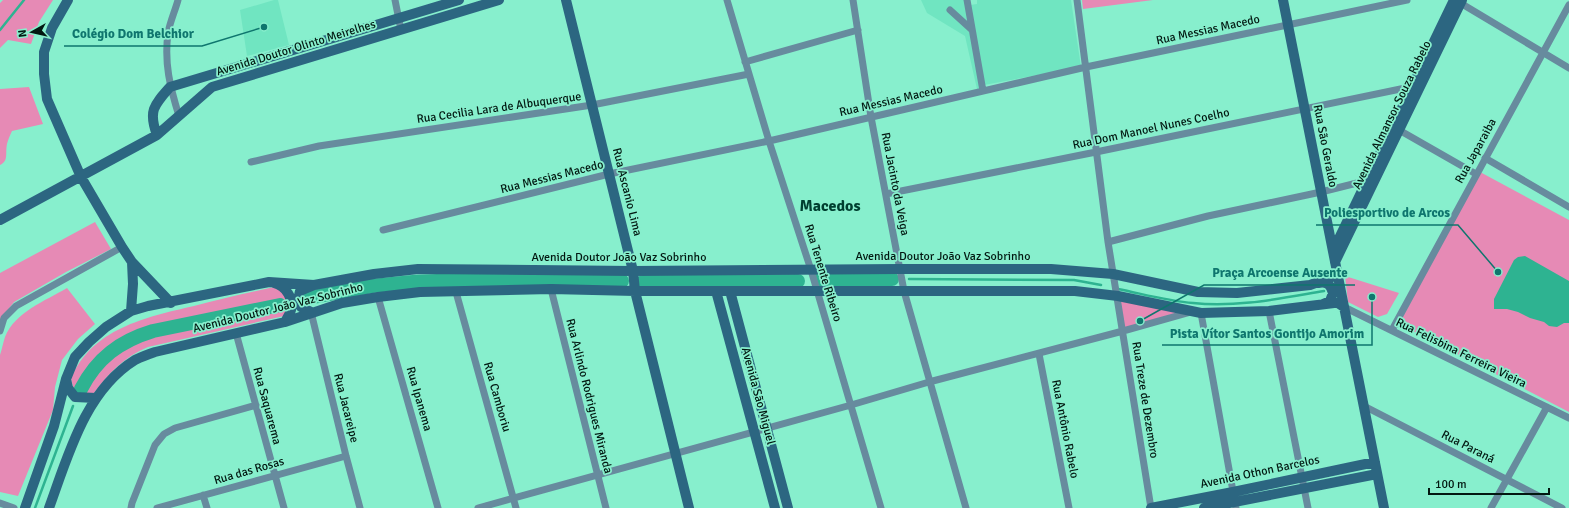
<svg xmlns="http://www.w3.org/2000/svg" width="1569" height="508" font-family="Signika,sans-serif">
  <rect width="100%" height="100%" fill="#87efcd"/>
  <!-- built -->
  <path fill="#70e5c1" d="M274,0H278L289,45L247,56L240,10Z
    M921,0H967L983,91L977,89L965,36L927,13Z
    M977,0H1071L1081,67L984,85L970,5L977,4Z"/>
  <!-- green -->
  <path fill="#e68ab5" d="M3,0H53L39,22L31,44L8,40L0,48V3Z
    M1082,0H1153L1083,9Z
    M29,87L43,124L12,131C10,135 8,140 7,144C5,153 9,161 0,165V89Z
    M1480,172L1569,220V412L1399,324Z
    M95,222L111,249L66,272L14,302L0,320V273Z
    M1345,276L1399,293L1387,314L1378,317L1348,302Z
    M274,287L288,294L290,310L284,316L148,347C124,357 109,373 94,393L82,394L74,390L71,379C91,329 146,317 194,306C220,299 247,293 274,287Z
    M67,288L95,324L78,339L62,360L55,387L53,410L18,496L0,492V355C2,349 3,343 5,337C15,312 45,301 67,288Z
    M1118,296L1194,311L1123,331Z"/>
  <!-- water -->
  <path fill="#2eb391" d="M1525,256L1569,281V323H1564L1557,327L1549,326L1544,322L1530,318L1518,312L1507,309H1494V299L1514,260L1518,257Z"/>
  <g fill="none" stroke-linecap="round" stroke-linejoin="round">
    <!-- stream -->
    <path stroke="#2eb391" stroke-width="2.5" d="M0,30L24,0
      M909,279L1074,280L1101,285
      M1118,289C1143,294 1168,301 1193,303C1236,308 1282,298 1324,291
      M35,508L73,406"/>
    <!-- river -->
    <path stroke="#2eb391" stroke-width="14" d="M820,280L892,279
      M643,282L798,281
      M307,298L372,286L413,282L461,280L622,281
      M81,389C97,358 120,341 153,331L280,305"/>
    <!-- street -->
    <path stroke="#678b9e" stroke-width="7" d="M178,0C175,11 170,22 168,33C164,63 170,87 179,116
      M395,0L401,30
      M727,0L769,141L811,270L881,508
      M853,0L871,117L904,291L966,508
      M967,0L983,91
      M1077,0L1108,242L1151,508
      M1457,1L1569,68
      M950,10L972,30
      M745,62L858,30
      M1399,130L1476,174
      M1485,158L1569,207
      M251,162L319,146L592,105L749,74
      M886,194L1096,152L1415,86
      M383,230L609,174L769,141L1086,67L1407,0
      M1108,242L1208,216L1321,192L1369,180
      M551,289L606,508
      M456,292L516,508
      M378,297L438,508
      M1344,307L1569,418
      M1269,311L1308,508
      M311,312L346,456L360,508
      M1201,313L1236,508
      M1392,330L1569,5
      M0,331L4,318L16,306L122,247
      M236,333L284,508
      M1039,354L1069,508
      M1364,406L1562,508
      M203,495L207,508
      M0,503L14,508
      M131,508L132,503L155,445L164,434L175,428L256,405
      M157,508L346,456
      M478,508L851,405L929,382L1123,331L1191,312
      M1491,508L1547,407"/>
    <!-- secondary -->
    <path stroke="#2c6681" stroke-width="10" d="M68,0L52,28L44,52V74L47,99L81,177L122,247L132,262L171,303
      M566,0L633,271L635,291L689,508
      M1283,0L1384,508
      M157,135C148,111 154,105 170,87L459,0
      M0,220L157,135L212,87L499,0
      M1333,251L1454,0
      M1335,262L1462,0
      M274,283C286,286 294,299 291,310C290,314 287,318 285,322
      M1318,283C1327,281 1331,285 1333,293L1330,301L1323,304
      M716,291L775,508
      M730,291L788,508
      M131,311L133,284L132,262
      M311,312L301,307L298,300L300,291L312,286
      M66,379L68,388L75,397L96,398
      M25,508L54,426L66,379L75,357L89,342L106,327L131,311L148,306L269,282L314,285L374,274L418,269L633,271L899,269H1051L1113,274L1198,292L1237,293L1310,285L1332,277L1338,273
      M49,508C68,456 85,391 135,360C141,357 149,354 155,352L285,322L342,303L378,297L420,292L551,289L635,291H1075L1118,296L1201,313L1269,311L1334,303H1338L1344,307
      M1151,508L1233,492L1375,462
      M1204,508L1377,474"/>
  </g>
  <g text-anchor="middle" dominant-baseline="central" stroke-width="3.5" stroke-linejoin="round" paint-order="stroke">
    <!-- street labels -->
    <g font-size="12" fill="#021811" stroke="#87efcd">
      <text transform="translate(1208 30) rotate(-12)">Rua Messias Macedo</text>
      <text transform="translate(296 48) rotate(-17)">Avenida Doutor Olinto Meirelhes</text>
      <text transform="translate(891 101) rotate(-13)">Rua Messias Macedo</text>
      <text transform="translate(499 108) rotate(-8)">Rua Cecilia Lara de Albuquerque</text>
      <text transform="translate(1392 115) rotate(-64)">Avenida Almansor Souza Rabelo</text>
      <text transform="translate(1151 129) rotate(-12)">Rua Dom Manoel Nunes Coelho</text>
      <text transform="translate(1325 146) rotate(79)">Rua São Geraldo</text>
      <text transform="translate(1476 151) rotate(-61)">Rua Japaraiba</text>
      <text transform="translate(552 177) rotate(-14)">Rua Messias Macedo</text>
      <text transform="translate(895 184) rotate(79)">Rua Jacinto da Veiga</text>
      <text transform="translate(627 192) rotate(76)">Rua Ascanio Lima</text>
      <text x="943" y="256">Avenida Doutor João Vaz Sobrinho</text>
      <text x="619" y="257">Avenida Doutor João Vaz Sobrinho</text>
      <text transform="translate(823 273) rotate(73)">Rua Tenente Ribeiro</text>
      <text transform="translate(278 308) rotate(-14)">Avenida Doutor João Vaz Sobrinho</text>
      <text transform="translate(1461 353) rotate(26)">Rua Felisbina Ferreira Vieira</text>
      <text transform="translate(589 396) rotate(76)">Rua Arlindo Rodrigues Miranda</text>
      <text transform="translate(758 396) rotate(75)">Avenida São Miguel</text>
      <text transform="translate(497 397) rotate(74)">Rua Camboriu</text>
      <text transform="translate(419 399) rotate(74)">Rua Ipanema</text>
      <text transform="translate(1145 400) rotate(81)">Rua Treze de Dezembro</text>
      <text transform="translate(267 406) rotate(75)">Rua Saquarema</text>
      <text transform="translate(346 408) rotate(76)">Rua Jacareipe</text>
      <text transform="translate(1065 429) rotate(79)">Rua Antônio Rabelo</text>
      <text transform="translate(1468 447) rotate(27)">Rua Paraná</text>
      <text transform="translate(249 471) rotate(-16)">Rua das Rosas</text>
      <text transform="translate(1260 472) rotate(-12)">Avenida Othon Barcelos</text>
    </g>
    <!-- district labels -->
    <g font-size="16" font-weight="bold" fill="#003f30" stroke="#87efcd">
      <text x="830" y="206">Macedos</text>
    </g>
  </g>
  <!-- callouts -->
  <path fill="none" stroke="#0f766e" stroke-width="1.5" d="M264 27L202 46H64M1498 272L1458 225H1316M1140 321L1204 285H1355M1372 297L1372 345H1162"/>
  <g fill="#0f766e" stroke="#87efcd" stroke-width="1.5">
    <circle cx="264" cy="27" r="4"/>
    <circle cx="1498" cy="272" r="4"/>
    <circle cx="1140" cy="321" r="4"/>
    <circle cx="1372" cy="297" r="4"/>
  </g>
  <g font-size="13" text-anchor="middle" font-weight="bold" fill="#0f766e" stroke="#87efcd" stroke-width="3.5" stroke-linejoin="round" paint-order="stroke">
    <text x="133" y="38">Colégio Dom Belchior</text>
    <text x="1387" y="217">Poliesportivo de Arcos</text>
    <text x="1280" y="277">Praça Arcoense Ausente</text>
    <text x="1267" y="338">Pista Vítor Santos Gontijo Amorim</text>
  </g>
  <!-- north arrow -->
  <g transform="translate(32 32) rotate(262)" stroke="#87efcd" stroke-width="3" paint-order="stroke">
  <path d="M0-3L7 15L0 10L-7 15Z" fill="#021811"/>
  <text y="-6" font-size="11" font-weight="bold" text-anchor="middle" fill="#021811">N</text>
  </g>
  <!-- scale -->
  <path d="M1429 488v6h120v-6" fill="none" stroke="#021811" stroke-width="2"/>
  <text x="1435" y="488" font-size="12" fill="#021811" stroke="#87efcd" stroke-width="3" paint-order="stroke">100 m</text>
</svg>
